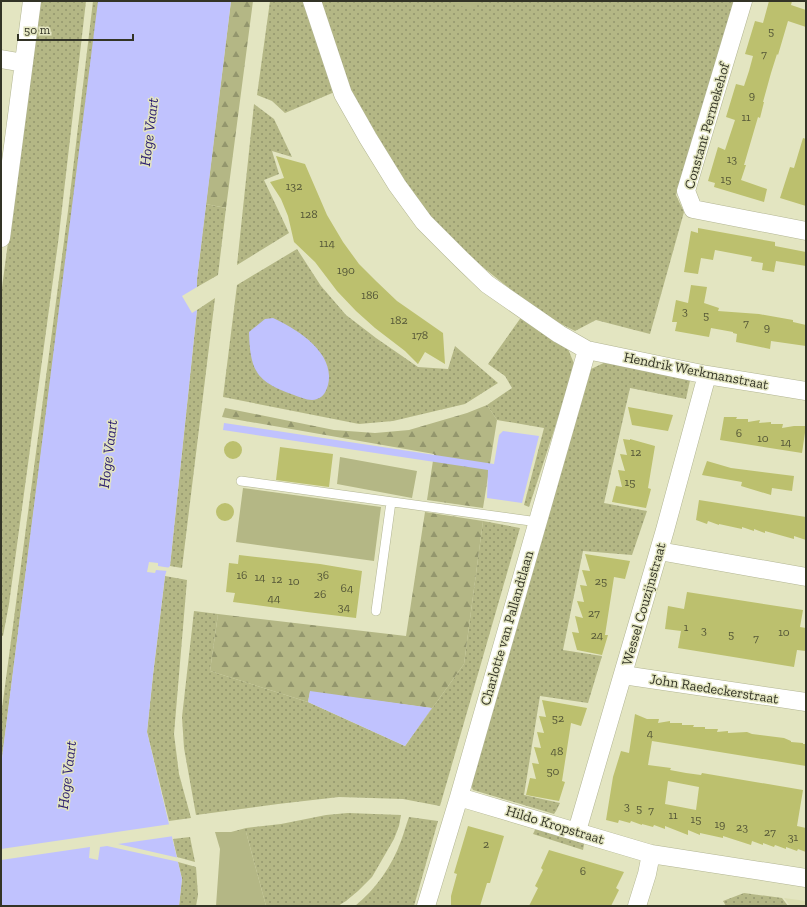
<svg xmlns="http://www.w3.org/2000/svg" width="807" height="907" font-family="'Zilla Slab',serif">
  <defs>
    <pattern id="grass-dots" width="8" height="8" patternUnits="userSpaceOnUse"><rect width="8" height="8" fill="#b4b785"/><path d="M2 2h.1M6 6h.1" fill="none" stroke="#93966d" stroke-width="1.8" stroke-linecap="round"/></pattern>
    <pattern id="forest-firs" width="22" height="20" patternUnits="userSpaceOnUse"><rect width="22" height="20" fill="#b4b785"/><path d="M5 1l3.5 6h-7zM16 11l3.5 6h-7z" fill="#93966d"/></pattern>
  </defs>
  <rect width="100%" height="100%" fill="#e3e5c1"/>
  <!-- built -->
  <path fill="#dbdeb1" d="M784,898L806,901V906H790Z"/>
  <!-- grass -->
  <path fill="url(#grass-dots)" d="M40,1H86L58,243L9,604L3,636H1V295Z
    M93,1H99L1,766V716L68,211Z
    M270,1H307L337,91L285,113L272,101L257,95Z
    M320,1H734L676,195L684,212L650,334L596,320L575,331L541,314L468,255L424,211L379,147L348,89Z
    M254,104L274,119L292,157L272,151L279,174L264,180L289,233L237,265Z
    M206,204L226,208L218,275L197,287V279Z
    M297,249L321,286L346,315L376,338L418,367L448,369L455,346L498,383L465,404L393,421L359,424L223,397L237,285Z
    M215,298L182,568L170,566L197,310Z
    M522,316L566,344L575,366L529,507L524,505L544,428L497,420L487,405L512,388L505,376L488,364Z
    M612,359L691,376L686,399L630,388L604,503L647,511L632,555L583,551L563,650L602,656L588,703L540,696L524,795L560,803L556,811L554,814L473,790L469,782L591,369Z
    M483,521L520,528L440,806L403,799L339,797L278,804L196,815L184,748L182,717L194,611L218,614L210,671L308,702L405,746L464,664Z
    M165,576L187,580L174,734L179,774L191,818L169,821L147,732L153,675Z
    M348,813L401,815L399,826L394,839L379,865L372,877L358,891L346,901L338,906H266L246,832H231L246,828L281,824L326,815Z
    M409,817L438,821L414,906H355C376,889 392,866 401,841C404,833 406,825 409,817Z
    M537,826L585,840L583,850L533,834Z
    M190,837L195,862L177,857L173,839Z
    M178,862L196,867L198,895L196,906H179L182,879Z
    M744,893L782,898L788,906H726L723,901Z"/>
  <!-- forest -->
  <path fill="url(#forest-firs)" d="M231,1H253L226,208L206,204Z
    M487,405L497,420L483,508L427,500L434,454L222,417L225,408L334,430L375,433L409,430L467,413Z
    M425,512L483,521L464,664L405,746L431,708L310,692L308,702L210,671L218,614L406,636Z"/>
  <!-- green -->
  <path fill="#b4b785" d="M455,1H483L470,10L459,5Z
    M340,457L417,471L412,498L337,484Z
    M243,488L381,507L374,561L236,542Z
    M215,832H246L266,906H216L220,849Z"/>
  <!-- water -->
  <path fill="#c0c2fe" d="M98,1H231L197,279V287L182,296L192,313L197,310L170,566L167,569L165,576L153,675L147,732L182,879L179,906H1V766Z
    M273,318C297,329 336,353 328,385C326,391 324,397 317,399C310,402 300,397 294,395C257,382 250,372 249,332L265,319Z
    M224,423L494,464L499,435L503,431L539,436L522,503L487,498L488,470L223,430Z
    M310,691L432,708L405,746L308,702Z"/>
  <!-- pier -->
  <path fill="#e3e5c1" d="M149,562L158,563V566L171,568L168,571L156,570L155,573L147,572Z
    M171,824L174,836L118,844L179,858V862L107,846L100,847L98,860L89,858L90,847L1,860V849Z"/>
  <!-- building -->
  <path fill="#bcc06e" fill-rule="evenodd" d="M769,1H792L791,5L806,10V27L788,21L778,55L777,54L771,73L763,102H764L760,118L758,117L744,165H746L741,180L767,189L764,202L714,187L715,183L708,181L718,147L725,150L735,120L726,117L736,84L744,86L749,71L753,56L745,54L755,21L763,23Z
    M803,138L806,139V206L780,198L790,167L794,168Z
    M276,156L305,164L327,215L343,242L359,264L376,281L397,301L443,333L445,364L425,352L418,364L405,351L375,328L356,311L337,291L315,262L294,242L288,216L281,199L270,182L284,178Z
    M698,228L775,242V246L806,252V266L776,261L774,272L762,270L763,263L751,261L752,257L715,250L713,260L701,258L698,274L684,272L691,231L698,233Z
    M691,285L707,287L704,303L719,308L718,311L759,314L793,320V322L806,325V346L771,341L770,349L736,342L737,334L733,333V332L711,328L709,337L675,331L677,322H672L676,300L688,303Z
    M628,407L673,415L668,431L632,425Z
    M724,417H737L736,419H748V422L760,420L759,423L771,422V424H783L782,428L794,426H806L802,453L720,440Z
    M623,439L630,440V439L655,446L648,488L651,489L646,508L612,502L616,486L622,487L618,470L625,471L620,454L627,455Z
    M224 450a9 9 0 1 1 18 0a9 9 0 1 1-18 0Z
    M280,447L333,454L329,487L276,480Z
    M707,461L731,468L794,476L792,491L772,488L771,495L741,486L742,482L702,475Z
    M699,500L806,517V540L794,536V539L765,531V533L754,529V531L742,527V529L719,524V525L708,521L707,524L696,520Z
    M216 512a9 9 0 1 1 18 0a9 9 0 1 1-18 0Z
    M585,554L630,561L625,579L614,577L605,635H608L602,655L577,650L572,632L579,633L575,616L583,618L577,601L584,602L580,585L587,586L582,570L590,571Z
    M239,555L320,564L362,571L356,618L307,612L233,602L235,593L226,592L229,563L238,564Z
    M687,592L803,610L800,627L806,628V651L797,650L794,667L678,648L681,631L665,629L668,606L684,609Z
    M542,700L587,708L581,726L571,723L562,781L565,782L559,801L526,795L530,778L536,779L532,763L539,764L534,747L541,748L537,732L544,733L539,716L546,717Z
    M635,714L647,719H659L658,723L670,721V723H682V725H694L693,727H705V729H718L717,732L728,731V733L747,732L752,734L784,738L791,741V742L803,743V744H806V766L652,741L648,765L671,768L670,770L686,773L701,775L702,773L803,790L797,826L806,828V852L798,849L797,851L786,847V849L775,845L774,847L763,843V845L752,841L751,845L723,836V838L700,833V835L688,830V835L665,826V829L654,825L653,827L642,824V825L631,821L630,823L619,820L618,823L606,820L613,777L621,751L629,753ZM668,781L699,787L696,810L665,804Z
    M468,826L504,836L490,883H487L480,906H451V896L457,874L454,873Z
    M549,850L624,872L616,888L619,890L611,906H529L538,888L535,886L543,870L541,868Z"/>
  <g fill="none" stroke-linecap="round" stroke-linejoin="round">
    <!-- lane casing -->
    <g stroke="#b2b592" stroke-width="10">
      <path id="lane" d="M241,481L538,522
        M376,611L391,502"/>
    </g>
    <!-- street casing -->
    <g stroke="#b2b592" stroke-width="19">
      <path id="street" d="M312,1L343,94L368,138L397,185L424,222L462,260L487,284L559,334L587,350L707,375L806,391
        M743,1L686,191L693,209L806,231
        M1,59L24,63
        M1,238L32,1
        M659,551L806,577
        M623,675L806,702
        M459,797L651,854L806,878
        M577,831L665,530L707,375
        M426,906L459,797L587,350
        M637,906L647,874L651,854"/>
    </g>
    <!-- lane -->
    <use href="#lane" stroke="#fff" stroke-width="9"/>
    <!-- street -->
    <use href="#street" stroke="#fff" stroke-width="18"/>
  </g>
  <g text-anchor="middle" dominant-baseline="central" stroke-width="3" stroke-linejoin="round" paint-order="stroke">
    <!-- number labels -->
    <g font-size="12" fill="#555738">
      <text x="771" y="31">5</text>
      <text x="764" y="54">7</text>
      <text x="752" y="95">9</text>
      <text x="746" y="117">11</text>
      <text x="732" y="159">13</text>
      <text x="726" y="179">15</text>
      <text x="294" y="186">132</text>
      <text x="309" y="214">128</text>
      <text x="327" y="243">114</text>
      <text x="346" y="270">190</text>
      <text x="370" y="295">186</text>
      <text x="685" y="311">3</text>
      <text x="706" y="315">5</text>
      <text x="399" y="320">182</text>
      <text x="746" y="323">7</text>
      <text x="767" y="327">9</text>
      <text x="420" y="335">178</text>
      <text x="739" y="433">6</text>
      <text x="763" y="438">10</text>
      <text x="786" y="442">14</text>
      <text x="636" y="452">12</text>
      <text x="630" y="482">15</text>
      <text x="242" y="575">16</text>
      <text x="323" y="575">36</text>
      <text x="260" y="577">14</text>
      <text x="277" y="579">12</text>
      <text x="294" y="581">10</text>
      <text x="601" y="581">25</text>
      <text x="347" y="588">64</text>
      <text x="320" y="594">26</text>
      <text x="274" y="598">44</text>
      <text x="344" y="607">34</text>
      <text x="594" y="613">27</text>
      <text x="686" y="627">1</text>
      <text x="704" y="630">3</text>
      <text x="784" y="632">10</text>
      <text x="731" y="634">5</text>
      <text x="597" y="635">24</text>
      <text x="756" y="638">7</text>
      <text x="558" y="718">52</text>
      <text x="650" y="733">4</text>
      <text x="557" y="751">48</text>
      <text x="553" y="771">50</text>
      <text x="627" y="806">3</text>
      <text x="639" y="808">5</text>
      <text x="651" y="810">7</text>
      <text x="673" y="815">11</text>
      <text x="696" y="819">15</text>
      <text x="720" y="824">19</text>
      <text x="742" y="827">23</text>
      <text x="770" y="832">27</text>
      <text x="793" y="837">31</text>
      <text x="486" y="844">2</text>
      <text x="583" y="871">6</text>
    </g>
    <!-- street labels -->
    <g font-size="14" fill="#333426" stroke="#e3e5c1">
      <text transform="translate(707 126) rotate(-74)">Constant Permekehof</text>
      <text transform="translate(696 371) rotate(11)">Hendrik Werkmanstraat</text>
      <text transform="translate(644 604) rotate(-74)">Wessel Couzijnstraat</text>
      <text transform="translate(507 628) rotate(-74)">Charlotte van Pallandtlaan</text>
      <text transform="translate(714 689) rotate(9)">John Raedeckerstraat</text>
      <text transform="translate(555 825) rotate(17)">Hildo Kropstraat</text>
    </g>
    <!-- water labels -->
    <g font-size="15" font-style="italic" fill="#2b1d6f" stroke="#e3e5c1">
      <text transform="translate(149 132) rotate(-83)">Hoge Vaart</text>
      <text transform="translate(108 454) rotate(-83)">Hoge Vaart</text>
      <text transform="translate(67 775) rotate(-83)">Hoge Vaart</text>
    </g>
  </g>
  <!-- border -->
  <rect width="807" height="907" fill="none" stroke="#333426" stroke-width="4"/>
  <!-- scale -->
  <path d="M18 34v6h115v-6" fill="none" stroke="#333426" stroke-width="2"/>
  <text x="24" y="34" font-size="12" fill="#333426" stroke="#e3e5c1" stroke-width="3" paint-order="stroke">50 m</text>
</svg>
